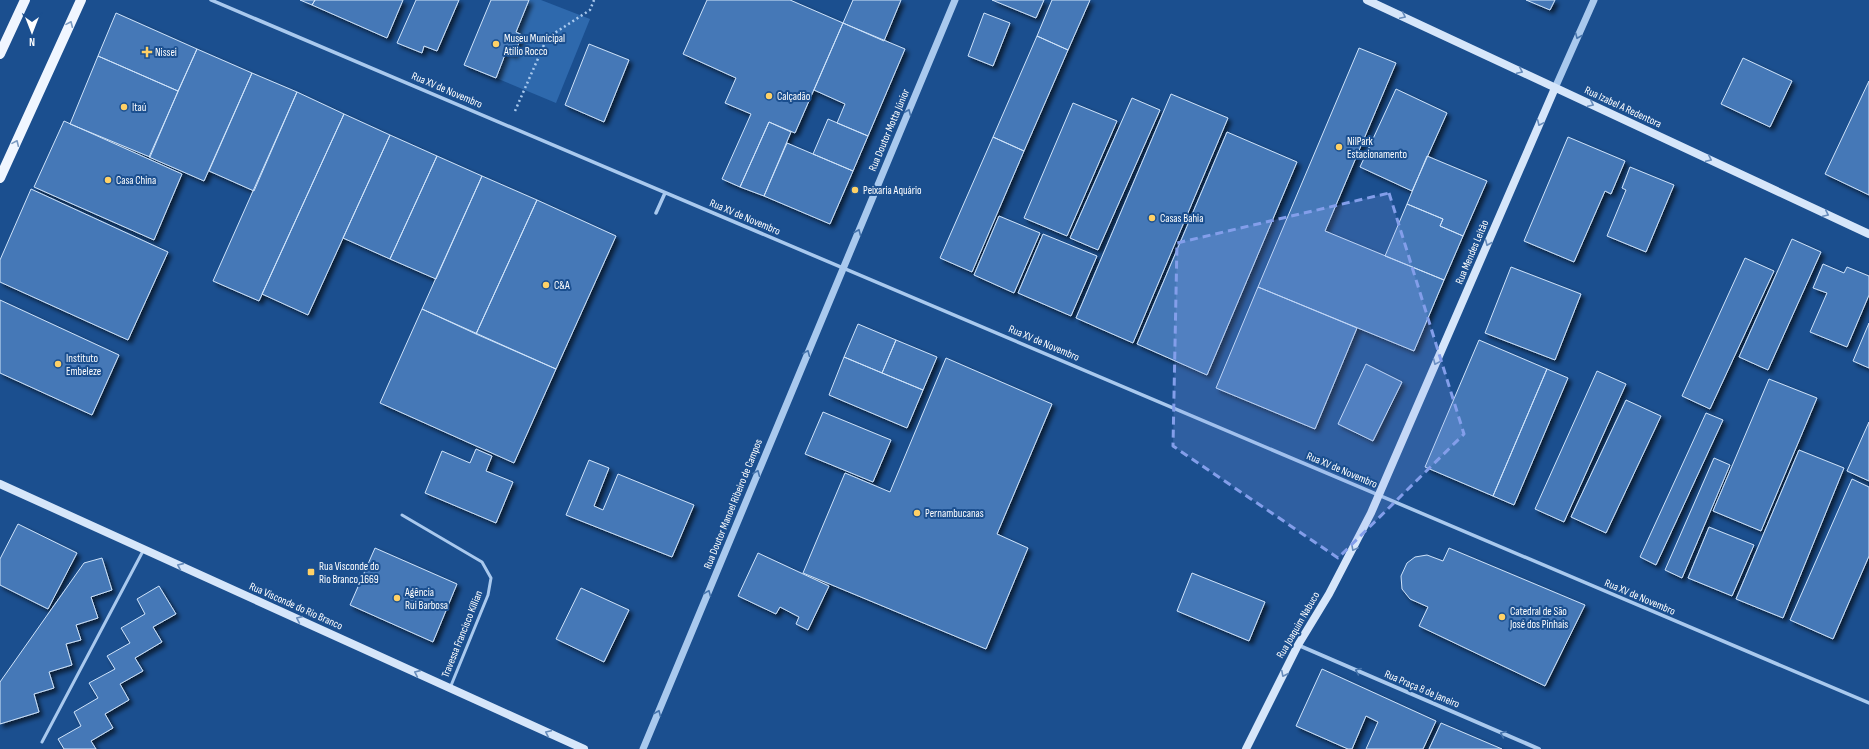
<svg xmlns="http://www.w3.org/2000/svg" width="1869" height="749" font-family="'Sofia Sans Condensed',sans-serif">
  <defs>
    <filter id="shadow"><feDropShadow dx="3.5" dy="3.5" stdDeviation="2" flood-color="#0009"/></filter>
  </defs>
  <rect width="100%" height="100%" fill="#1b4f8f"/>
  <!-- green -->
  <path fill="#2e69ad" d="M529,0H541L590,19L556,103L496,78L506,52L514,55L516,32Z"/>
  <!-- building -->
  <path fill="#4478b7" stroke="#cfe3fa" filter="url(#shadow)" d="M300,0H315L312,5Z
    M315,0H403L387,38L312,5Z
    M416,0H459L437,51L424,46L422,53L397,43Z
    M491,0H529L516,32L522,35L514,55L506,52L496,78L464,65Z
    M707,0H790L843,23L795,133L769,122L740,187L722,179L751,114L725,103L736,78L683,54Z
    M853,0H901L884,41L843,23Z
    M992,0H1044L1036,18Z
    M1052,0H1090L1068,50L1037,36Z
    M1526,0H1555L1550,10Z
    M116,13L197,49L178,91L98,56Z
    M984,13L1010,23L993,66L968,56Z
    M843,23L905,49L868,136L837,123L845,104L814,90Z
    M1037,36L1068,50L1024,151L993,137Z
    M589,44L629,60L604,122L565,105Z
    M1359,48L1396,63L1325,231L1444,280L1414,351L1258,287Z
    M197,49L252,73L204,181L149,157Z
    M98,56L178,91L150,157L70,124Z
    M1743,58L1792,81L1770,127L1721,104Z
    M252,73L297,92L254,191L209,171Z
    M1869,81V195L1825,174Z
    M1396,89L1447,113L1412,191L1360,167Z
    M297,92L344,114L259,301L213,281Z
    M1171,94L1228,118L1133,343L1076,318Z
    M1132,98L1160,110L1098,250L1070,238Z
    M1073,103L1117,121L1067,236L1024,218Z
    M344,114L390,135L308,315L262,294Z
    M828,119L868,136L853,171L813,154Z
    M64,121L182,174L154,240L34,187Z
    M769,122L791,132L764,196L740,187Z
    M1227,132L1297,162L1207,375L1137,344Z
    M390,135L437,156L390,259L343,238Z
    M993,137L1024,151L972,272L940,258Z
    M1568,137L1625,161L1611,194L1605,191L1574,262L1524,241Z
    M787,143L853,171L830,224L764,196Z
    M437,156L482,176L436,279L390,259Z
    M1427,156L1487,181L1463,236L1440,226L1443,219L1407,204Z
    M1630,167L1674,185L1646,252L1607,236L1626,190L1622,188Z
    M482,176L537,200L476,334L422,309Z
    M31,189L168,252L128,340L0,282V260Z
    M537,200L616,236L556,369L476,334Z
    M1407,204L1443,219L1440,226L1463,236L1444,280L1385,256Z
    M999,216L1040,233L1014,293L974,275Z
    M1043,234L1097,256L1071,316L1018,293Z
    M1792,239L1821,252L1768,370L1739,357Z
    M1745,258L1774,271L1710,409L1682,396Z
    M1823,264L1844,273L1847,267L1869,276V295L1847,347L1810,332L1827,293L1813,288Z
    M1511,267L1581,294L1555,360L1485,333Z
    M1258,287L1357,328L1315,429L1216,388Z
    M0,300L119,355L92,415L0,373Z
    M422,309L556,369L514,463L380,403Z
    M1869,323V368L1853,361Z
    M858,324L896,340L882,373L844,357Z
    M896,340L937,357L923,390L882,373Z
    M1479,340L1547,369L1493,496L1425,467Z
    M844,357L923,390L907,428L829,395Z
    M946,358L1052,404L997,534L1028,548L986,649L803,573L845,473L890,492Z
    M1366,364L1402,382L1373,441L1338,424Z
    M1547,369L1568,378L1514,505L1493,496Z
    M1597,371L1626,384L1564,522L1535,509Z
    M1769,379L1817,398L1761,531L1713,511Z
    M1626,400L1661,416L1606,533L1571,517Z
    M823,412L891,440L873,482L805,454Z
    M1706,413L1723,420L1656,565L1640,557Z
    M1869,422V481L1847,471Z
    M476,449L492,456L486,471L513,482L496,523L425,493L442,451L470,463Z
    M1799,450L1844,468L1783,618L1736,599Z
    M1714,458L1730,465L1682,578L1665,570Z
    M589,460L609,468L594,506L603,510L618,474L694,505L672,557L566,515Z
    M1852,479L1869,487V556L1833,639L1790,620Z
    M18,524L77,553L48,609L0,585V559Z
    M1709,527L1754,545L1732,596L1688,578Z
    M375,548L457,584L433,642L350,605Z
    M1449,548L1585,605L1545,686L1419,626L1428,607L1410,599L1402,589L1401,576L1407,563L1415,557L1427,555L1443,561Z
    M758,553L829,586L808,630L796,624L799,617L780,607L776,614L738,596Z
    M102,558L112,590L91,597L98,618L76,625L81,640L66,644L72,665L49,672L54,688L34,694L39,712L0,724V682L84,563Z
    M1192,573L1265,602L1249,641L1177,611Z
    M159,586L176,614L153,627L162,642L135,658L143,671L120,684L129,700L105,714L113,728L91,741L96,749H64L58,739L81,726L74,712L98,698L89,683L115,669L107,656L130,643L121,628L145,614L137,599Z
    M581,588L629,610L604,662L556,639Z
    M1322,669L1436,721L1423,749H1366L1378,722L1366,716L1352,749H1348L1296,726Z
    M1441,723L1502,749H1429Z"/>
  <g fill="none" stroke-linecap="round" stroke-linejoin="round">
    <!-- path -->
    <path stroke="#a9c9ee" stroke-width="2.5" stroke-dasharray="2 3" stroke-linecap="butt" d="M515,111L547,38L590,10L594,0"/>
    <!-- service -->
    <path stroke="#a9c9ee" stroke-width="3" d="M402,515L482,562L491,578L488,595L450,688
      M42,742L143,551"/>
    <!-- pedestrian -->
    <path stroke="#a9c9ee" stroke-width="3.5" d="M211,0L1869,703
      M656,213L665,193"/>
    <!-- minor -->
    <path stroke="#a9c9ee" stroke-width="4" d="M1298,645L1539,749"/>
    <!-- tertiary -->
    <path stroke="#a9c9ee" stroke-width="7" d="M1555,88L1594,0
      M643,749L955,0"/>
    <!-- secondary -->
    <path stroke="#d6e6fa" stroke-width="8" d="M1367,0L1869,234
      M0,484L584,749
      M1246,749L1298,645L1329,594L1371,513L1555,88"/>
    <!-- primary -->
    <path stroke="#f0f6ff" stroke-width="10" d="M0,54L25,0
      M0,178L81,0"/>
  </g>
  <!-- one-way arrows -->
  <defs><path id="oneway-chevron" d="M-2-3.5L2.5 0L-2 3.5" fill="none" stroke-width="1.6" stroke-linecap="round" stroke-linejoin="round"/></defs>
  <g stroke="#668bba">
    <use href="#oneway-chevron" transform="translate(1403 16) rotate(25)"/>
    <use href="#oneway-chevron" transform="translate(1520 71) rotate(25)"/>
    <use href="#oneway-chevron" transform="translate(1591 104) rotate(25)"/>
    <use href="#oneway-chevron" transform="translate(1540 123) rotate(114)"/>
    <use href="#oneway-chevron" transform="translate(1709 159) rotate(25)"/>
    <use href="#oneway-chevron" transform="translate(1826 214) rotate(25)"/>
    <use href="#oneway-chevron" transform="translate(1488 243) rotate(113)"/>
    <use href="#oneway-chevron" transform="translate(1436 362) rotate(114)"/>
    <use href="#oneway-chevron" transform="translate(1354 548) rotate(118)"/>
    <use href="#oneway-chevron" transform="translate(180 566) rotate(-156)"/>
    <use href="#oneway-chevron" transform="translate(299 619) rotate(-156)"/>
    <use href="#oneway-chevron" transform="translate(417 673) rotate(-156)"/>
    <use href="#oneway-chevron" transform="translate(1284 674) rotate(117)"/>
    <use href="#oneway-chevron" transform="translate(548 733) rotate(-155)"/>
  </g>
  <g stroke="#7b9ac1">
    <use href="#oneway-chevron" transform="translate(70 24) rotate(-66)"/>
    <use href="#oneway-chevron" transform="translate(16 143) rotate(-66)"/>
  </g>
  <g stroke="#4674ac">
    <use href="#oneway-chevron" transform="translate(1578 36) rotate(113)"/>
    <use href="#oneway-chevron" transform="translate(908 112) rotate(-67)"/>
    <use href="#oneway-chevron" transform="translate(858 232) rotate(-67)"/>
    <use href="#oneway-chevron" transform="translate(807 353) rotate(-68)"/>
    <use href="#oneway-chevron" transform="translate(757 473) rotate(-68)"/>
    <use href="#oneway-chevron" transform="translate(708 593) rotate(-68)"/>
    <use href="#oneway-chevron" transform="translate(1358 671) rotate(-157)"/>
    <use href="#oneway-chevron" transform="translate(658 713) rotate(-67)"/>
    <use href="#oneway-chevron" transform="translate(1503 734) rotate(-157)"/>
  </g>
  <!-- marked area -->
  <path fill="#839eea" fill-opacity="0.2" stroke="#839eea" stroke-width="3" stroke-dasharray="8 5" stroke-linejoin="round" d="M1389,193L1464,434L1338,558L1173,446L1177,243Z"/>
  <!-- markers -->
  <g fill="#ffd166" stroke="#1b4f8f" stroke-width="1.5">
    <circle cx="496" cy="44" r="4"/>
    <path d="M145 46h4v4h4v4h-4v4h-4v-4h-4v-4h4z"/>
    <circle cx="769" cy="96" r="4"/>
    <circle cx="124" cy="107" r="4"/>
    <circle cx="1339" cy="147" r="4"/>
    <circle cx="108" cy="180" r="4"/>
    <circle cx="855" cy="190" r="4"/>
    <circle cx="1152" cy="218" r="4"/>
    <circle cx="546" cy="285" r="4"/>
    <circle cx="58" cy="364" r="4"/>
    <circle cx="917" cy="513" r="4"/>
    <rect x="307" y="568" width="8" height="8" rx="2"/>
    <circle cx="397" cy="598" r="4"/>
    <circle cx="1502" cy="617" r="4"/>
  </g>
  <g text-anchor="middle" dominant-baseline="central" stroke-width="4" stroke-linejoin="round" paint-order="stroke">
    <!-- poi labels -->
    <g font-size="11" fill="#fff" stroke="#1b4f8f" text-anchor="start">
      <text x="504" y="38">Museu Municipal<tspan x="504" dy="13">Atílio Rocco</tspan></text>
      <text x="155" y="52">Nissei</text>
      <text x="777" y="96">Calçadão</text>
      <text x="132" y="107">Itaú</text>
      <text x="1347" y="141">NilPark<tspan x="1347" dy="13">Estacionamento</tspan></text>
      <text x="116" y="180">Casa China</text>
      <text x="863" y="190">Peixaria Aquário</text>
      <text x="1160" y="218">Casas Bahia</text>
      <text x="554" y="285">C&amp;A</text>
      <text x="66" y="358">Instituto<tspan x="66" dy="13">Embeleze</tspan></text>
      <text x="925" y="513">Pernambucanas</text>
      <text x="319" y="566">Rua Visconde do<tspan x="319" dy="13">Rio Branco,1669</tspan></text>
      <text x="405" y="592">Agência<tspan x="405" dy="13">Rui Barbosa</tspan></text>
      <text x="1510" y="611">Catedral de São<tspan x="1510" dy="13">José dos Pinhais</tspan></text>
    </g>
    <!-- street labels -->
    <g font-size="11" fill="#fff" stroke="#1b4f8f">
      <text transform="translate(447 90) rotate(23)">Rua XV de Novembro</text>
      <text transform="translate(1623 107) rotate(25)">Rua Izabel A Redentora</text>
      <text transform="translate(889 130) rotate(-67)">Rua Doutor Motta Júnior</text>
      <text transform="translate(745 217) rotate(23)">Rua XV de Novembro</text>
      <text transform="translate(1472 252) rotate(-67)">Rua Mendes Leitão</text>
      <text transform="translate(1044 343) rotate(23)">Rua XV de Novembro</text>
      <text transform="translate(1342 470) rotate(23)">Rua XV de Novembro</text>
      <text transform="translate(733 504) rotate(-68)">Rua Doutor Manoel Ribeiro de Campos</text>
      <text transform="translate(1640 597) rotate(23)">Rua XV de Novembro</text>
      <text transform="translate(296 606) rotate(24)">Rua Visconde do Rio Branco</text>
      <text transform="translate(1298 625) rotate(-60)">Rua Joaquim Nabuco</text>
      <text transform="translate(462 634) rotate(-68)">Travessa Francisco Killian</text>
      <text transform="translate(1422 689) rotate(23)">Rua Praça 8 de Janeiro</text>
    </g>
  </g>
  <!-- north arrow -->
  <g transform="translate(32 32) rotate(180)" stroke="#1b4f8f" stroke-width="3" paint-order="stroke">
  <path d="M0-3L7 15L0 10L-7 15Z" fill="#ffffff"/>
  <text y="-6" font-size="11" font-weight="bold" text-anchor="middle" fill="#ffffff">N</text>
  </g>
</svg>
